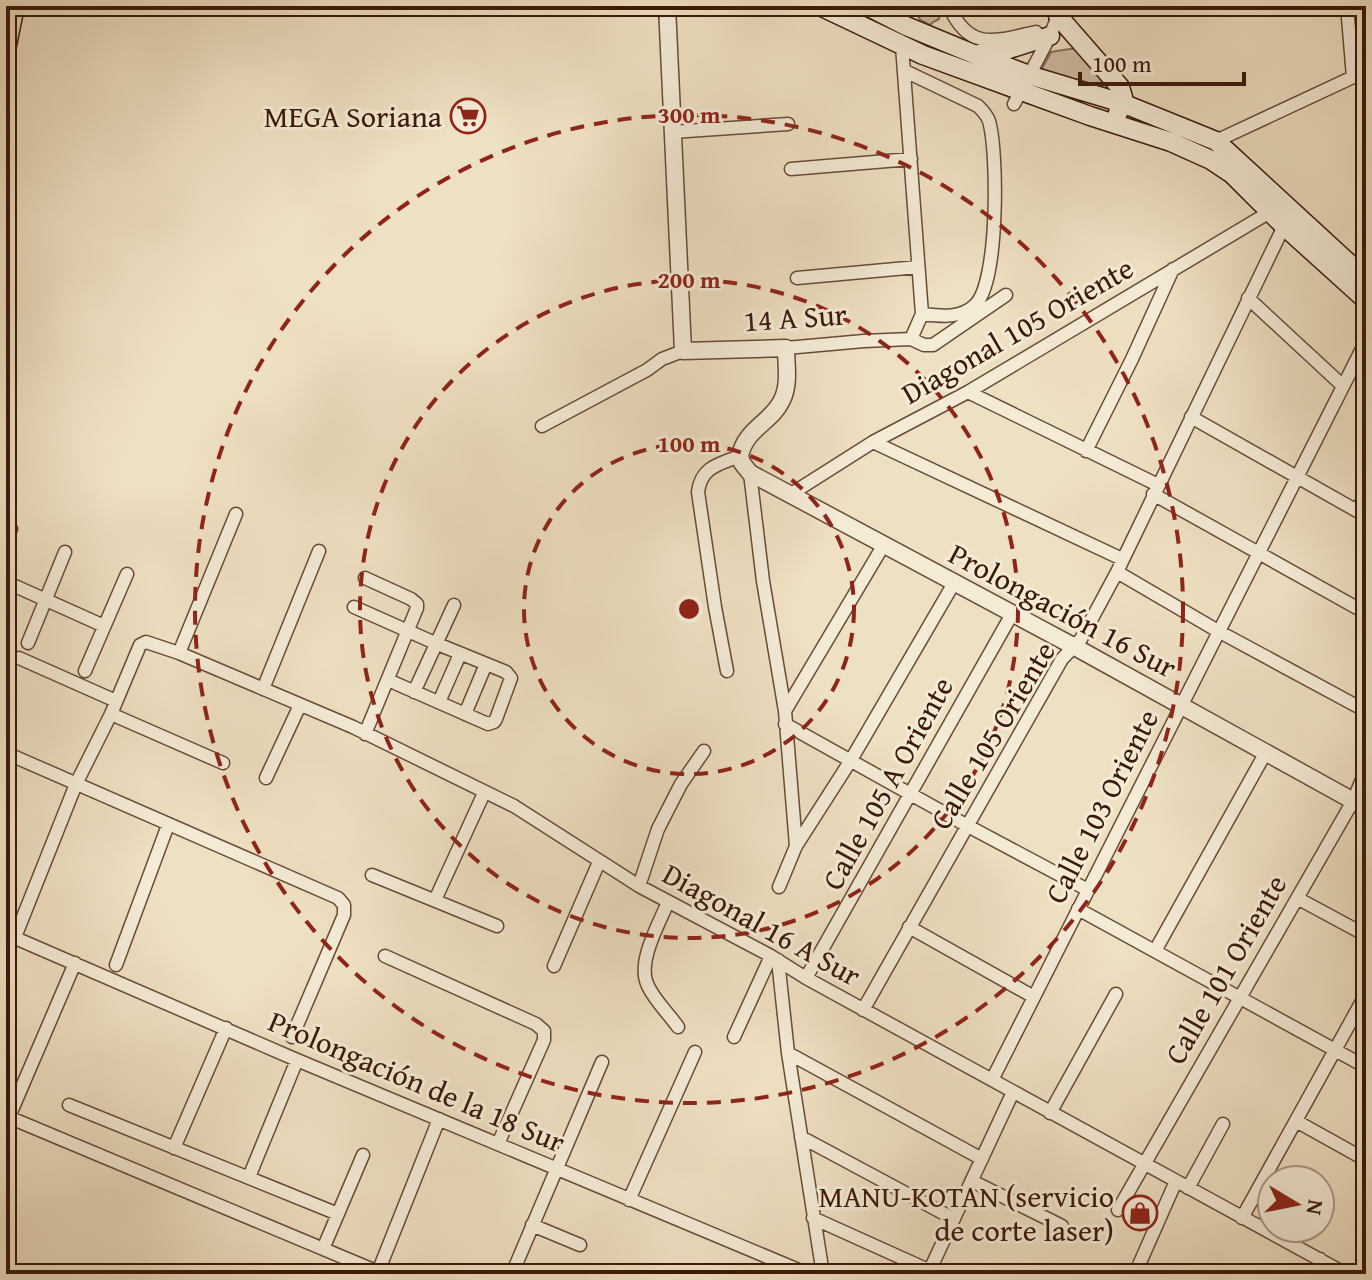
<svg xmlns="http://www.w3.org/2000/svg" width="1372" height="1280" font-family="'Gentium Book Plus',serif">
  <rect width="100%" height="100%" fill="#eee0c2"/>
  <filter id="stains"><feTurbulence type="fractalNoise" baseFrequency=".0025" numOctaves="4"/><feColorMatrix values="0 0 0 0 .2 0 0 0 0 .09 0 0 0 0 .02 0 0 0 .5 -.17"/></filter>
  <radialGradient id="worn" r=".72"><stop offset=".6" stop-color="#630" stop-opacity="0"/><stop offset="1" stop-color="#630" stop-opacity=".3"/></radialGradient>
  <!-- green -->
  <path fill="#cfbea3" stroke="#846c56" stroke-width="2" d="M924,6H941L939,19L933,22L930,25L920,20L918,15L924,10Z
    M1076,48L1118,96L1041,70L1051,52Z"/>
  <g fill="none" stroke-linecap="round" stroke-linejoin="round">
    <!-- minor casing -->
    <g stroke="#674b38" stroke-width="15">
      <path id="minor" d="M949,6C969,52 995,41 1036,32
        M1347,6L1353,77
        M902,46L922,314L911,339L924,345H933L1006,295
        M905,71L978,106C983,111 987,115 989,121C998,152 999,283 975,305C961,319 940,316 922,314
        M1014,104L1050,36L1058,16L1059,6
        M1364,126L1366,128
        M672,132L788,124
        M1216,141L1366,71
        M791,169L911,159
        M797,278L918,267
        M1248,298L1343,386
        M786,348L864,341L911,339
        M968,392L1158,485
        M1191,417L1366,516
        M542,426L647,370L662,359L683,351
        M873,442L1122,559
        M1086,451L1132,359L1173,269
        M750,473L763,581L785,711L796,846
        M791,494L873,442L968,392L1270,212
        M1153,494L1366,613
        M1357,511L1366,493
        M6,540L11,529
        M1117,572L1218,631L1366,711
        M6,582L104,626
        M354,607L435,643L506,672L511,678L496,719L494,722L488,724L388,680
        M28,643L65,552
        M179,653L236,514
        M19,658L116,701
        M85,671L127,574
        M727,671L715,607L698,492C701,467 719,464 740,456
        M263,689L319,551
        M414,692L454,605
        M439,702L460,654
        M785,711L883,546
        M111,714L223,763
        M465,714L486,664
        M785,724L966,825L1088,890
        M365,734L417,608V604L411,599L365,578
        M6,753L338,898L344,905V915L292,1037
        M266,778L300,705
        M372,875L497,926
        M639,886L658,829L681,784L704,751
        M779,887L796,846L851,760L954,583
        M1297,898L1360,932
        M435,900L484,793
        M668,902C659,924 636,963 648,986C655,1001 669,1014 678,1027
        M1078,909L1366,1067
        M909,927L1034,997
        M6,934L297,1060L808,1274
        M15,937L76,784L111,714L140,645L146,642L179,653L353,727L514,806L639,886L771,956L806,978L1346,1274
        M1155,951L1266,752
        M385,956L536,1024L544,1031V1040L498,1144
        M778,960L788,1053L823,1274
        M116,965L168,825
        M554,966L599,862
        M806,978L1012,614
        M863,1010L1062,659L1081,639L1117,572L1284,226
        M734,1037L771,956
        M788,1053L982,1159
        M992,1080L1366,341
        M69,1105L338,1214
        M1050,1113L1116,994
        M6,1116L383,1274
        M9,1117L75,963
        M1296,1121L1366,1160
        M801,1137L954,1219
        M174,1148L226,1028
        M249,1177L297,1060
        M972,1181L1062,1226
        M1188,1188L1223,1124
        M629,1200L695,1052
        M1118,1210L1353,801L1366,770
        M813,1218L935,1273
        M1242,1218L1366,994
        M532,1225L580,1245
        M323,1249L363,1155
        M378,1272L439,1119
        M512,1274L602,1062
        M928,1274L1013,1092
        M1135,1274L1176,1181
        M1313,1274L1320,1259"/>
    </g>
    <!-- tertiary casing -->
    <g stroke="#674b38" stroke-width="19">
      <path id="tertiary" d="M667,6L683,351L786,348C786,364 790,384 782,400C772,422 745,429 740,456L742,463L750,473L1075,647L1366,808"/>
    </g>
    <!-- secondary casing -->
    <g stroke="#3a190a" stroke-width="21">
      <path id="secondary" d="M820,6L923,55L1090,116L1171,142L1211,160L1232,174L1284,226L1366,300
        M867,6L906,26L976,55L1029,75L1122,103L1216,141L1366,279
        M667,12L672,6
        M1058,16L1120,87L1123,97L1118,113
        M979,54L1009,49L1050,36"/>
    </g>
    <!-- trunk casing -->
    <g stroke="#3a190a" stroke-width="23">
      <path id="trunk" d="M6,45L14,6"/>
    </g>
    <!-- minor -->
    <use href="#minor" stroke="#f4ebd7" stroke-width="12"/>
    <!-- tertiary -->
    <use href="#tertiary" stroke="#f4ebd7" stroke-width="16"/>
    <!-- secondary -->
    <use href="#secondary" stroke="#f4ebd7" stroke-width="18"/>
    <!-- trunk -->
    <use href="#trunk" stroke="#eee0c2" stroke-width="20"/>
  </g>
  <!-- distance rings -->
  <g fill="none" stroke="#8f2418" stroke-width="4" stroke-dasharray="14 10">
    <circle cx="689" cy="609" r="165"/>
    <circle cx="689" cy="609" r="329"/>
    <circle cx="689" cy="609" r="494"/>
  </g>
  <!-- icons -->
  <defs>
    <g id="supermarket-ring" transform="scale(1.8)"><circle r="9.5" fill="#f4ebd7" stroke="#8f2418" stroke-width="1.5"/><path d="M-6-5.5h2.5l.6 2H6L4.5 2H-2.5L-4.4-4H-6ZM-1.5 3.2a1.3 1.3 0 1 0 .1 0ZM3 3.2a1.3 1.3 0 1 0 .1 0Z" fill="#8f2418"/></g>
    <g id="shop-ring" transform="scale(1.8)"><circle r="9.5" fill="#f4ebd7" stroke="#8f2418" stroke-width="1.5"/><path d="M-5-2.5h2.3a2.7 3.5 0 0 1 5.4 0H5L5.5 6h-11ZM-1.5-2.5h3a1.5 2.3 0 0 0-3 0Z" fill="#8f2418"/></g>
  </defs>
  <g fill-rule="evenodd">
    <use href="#supermarket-ring" x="468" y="116"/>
    <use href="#shop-ring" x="1140" y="1213"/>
  </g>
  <g text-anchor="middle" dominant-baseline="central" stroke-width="6" stroke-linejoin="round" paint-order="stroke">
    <!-- poi labels -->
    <g font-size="30" fill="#3a190a" stroke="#f4ebd7" text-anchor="end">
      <text x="442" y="116">MEGA Soriana</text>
      <text x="1114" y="1196">MANU-KOTAN (servicio<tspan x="1114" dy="34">de corte laser)</tspan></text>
    </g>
    <!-- street labels -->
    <g font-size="30" fill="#3a190a" stroke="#f4ebd7">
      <text transform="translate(795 317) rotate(-4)">14 A Sur</text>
      <text transform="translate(1017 330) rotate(-30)">Diagonal 105 Oriente</text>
      <text transform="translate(1063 610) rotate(28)">Prolongación 16 Sur</text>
      <text transform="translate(992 735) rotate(-59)">Calle 105 Oriente</text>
      <text transform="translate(887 783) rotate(-61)">Calle 105 A Oriente</text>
      <text transform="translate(1101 806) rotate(-63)">Calle 103 Oriente</text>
      <text transform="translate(762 924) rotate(29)">Diagonal 16 A Sur</text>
      <text transform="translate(1225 969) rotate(-60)">Calle 101 Oriente</text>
      <text transform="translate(417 1081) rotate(23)">Prolongación de la 18 Sur</text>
    </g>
  </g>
  <circle cx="689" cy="609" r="12" fill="#8f2418" stroke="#f4ebd7" stroke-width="4"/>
  <g font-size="24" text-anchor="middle" font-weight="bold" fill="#8f2418" stroke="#f4ebd7" stroke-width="6" stroke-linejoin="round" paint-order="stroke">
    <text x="689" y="123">300 m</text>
    <text x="689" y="288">200 m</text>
    <text x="689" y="452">100 m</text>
  </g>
  <!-- margin -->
  <rect width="1372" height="1280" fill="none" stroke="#eee0c2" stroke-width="32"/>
  <rect x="8" y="8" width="1356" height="1264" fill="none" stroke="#3a190a" stroke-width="4"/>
  <rect x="16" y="16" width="1340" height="1248" fill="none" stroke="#3a190a" stroke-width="2"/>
  <!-- north arrow -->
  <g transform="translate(1296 1204) rotate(100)"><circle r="38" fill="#f4ebd7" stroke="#aa9785" stroke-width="2"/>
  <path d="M0-6L14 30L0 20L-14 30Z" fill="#8f2418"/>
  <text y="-12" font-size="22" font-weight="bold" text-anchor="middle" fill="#3a190a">N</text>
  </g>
  <!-- scale -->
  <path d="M1080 72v12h164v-12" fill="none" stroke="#3a190a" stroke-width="4"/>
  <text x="1092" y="72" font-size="24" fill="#3a190a" stroke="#f4ebd7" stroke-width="6" paint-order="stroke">100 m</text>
  <rect width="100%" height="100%" filter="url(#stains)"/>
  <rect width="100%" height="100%" fill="url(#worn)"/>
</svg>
